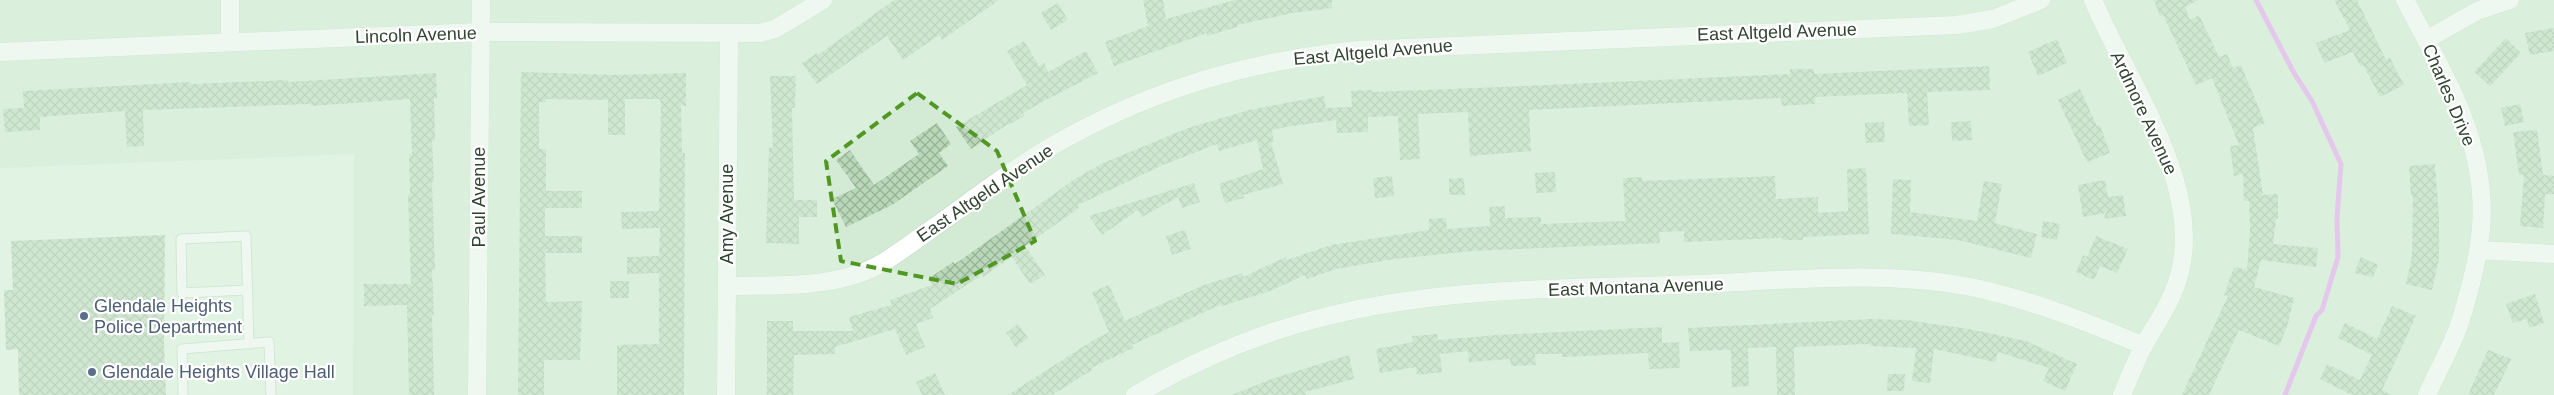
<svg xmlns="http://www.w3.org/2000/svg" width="2554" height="395" font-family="Helvetica,sans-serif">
  <defs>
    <pattern id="building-cross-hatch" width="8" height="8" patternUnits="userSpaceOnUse" patternTransform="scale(1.25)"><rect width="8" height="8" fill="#b9d8b9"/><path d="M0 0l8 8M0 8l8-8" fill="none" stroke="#97b197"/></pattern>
  </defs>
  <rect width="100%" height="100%" fill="#e1f3e3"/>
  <!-- residential -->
  <path fill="#d3ebd5" d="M0,0H2554V395H353L354,154L0,168Z"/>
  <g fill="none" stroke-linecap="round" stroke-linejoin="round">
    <!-- stream -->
    <path stroke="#e696f7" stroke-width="5" d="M2256,0L2294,73L2312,101L2341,164L2337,217L2338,257L2322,310L2316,316L2285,395"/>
  </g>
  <!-- building -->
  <path fill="url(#building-cross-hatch)" d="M894,0H999L942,40L939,35L903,60L887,36L817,84L802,63L817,53L818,55Z
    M1143,0H1163L1166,19L1235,0H1332V8L1293,13L1237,25V27L1207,36V33L1114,66L1105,42L1148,26Z
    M2154,0H2198L2185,7L2190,20L2199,15L2219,57L2227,54L2233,68L2241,65L2265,123L2253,128L2263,195L2278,194V219H2276L2273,244L2318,248L2316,267L2261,260L2254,287L2294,298L2287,327L2279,346L2239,330L2209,395H2182L2228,296L2224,295L2234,267L2247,270L2250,231L2249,201H2244L2243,174L2234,176L2230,146L2239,145L2212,78L2196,85L2163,15L2160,16Z
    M2334,0H2357L2386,60L2390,58L2404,85L2380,97L2363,65L2360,66L2353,52L2324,63L2316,43L2350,30Z
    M1058,3L1068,20L1051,30L1041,13Z
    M2554,28V51L2530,55L2525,33Z
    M2506,38L2521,53L2490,86L2474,72Z
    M2057,39L2067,63L2038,76L2028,52Z
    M1024,41L1039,66L1044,63L1048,72L1086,51L1098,73L1042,102L1023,113L1024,116L1009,125L1008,124L971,149L956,127L1027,85L1007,51Z
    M1989,66L1990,90L1927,92L1929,125L1909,126L1907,93L1815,97V104L1782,106L1781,98L1529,110L1531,151L1470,156L1468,112L1418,114L1420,159L1400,160L1398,116L1368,117V132L1337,133L1336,120L1286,127L1272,130L1274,142H1271L1283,184L1243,195L1244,198L1225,203L1219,184L1263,169L1257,140L1219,151L1217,144L1163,165L1078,205L1079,208L1025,246L1045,275L1030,284L1012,257L983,277L982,275L930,309L933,318L916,324L925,347L906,355L895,329L835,347V354L794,355L793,395H767V321H793V331H853L849,317L892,305L890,300L932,285L928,279L953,262L955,264L1075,179L1103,163L1188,128L1249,110L1324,96L1326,108L1352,107L1351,91L1371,90L1372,92L1501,87L1790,74V69H1814V74Z
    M521,72L617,75L686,73V106L681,105L682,153H685L684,395H617V345L659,344V273L627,274V257L659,256L660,228L622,229L621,212L659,211L661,105L660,99H625V135H608V100L546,99V102H539V149H546V191H582V208H545V236H582V253H545L546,302L582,301L580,360H544V395H518Z
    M436,73L437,98H434L435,141H432L434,182H432L435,270H432L434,315H432L434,395H409L407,305L364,306V284H411L408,195H410L409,154H412L410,99L311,106V104L143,110L144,146L127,147L125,111L40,117V130L5,132L3,109L24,108L23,91L191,82V84L288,80V82Z
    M770,76H796L795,108H792L794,200H817V217H799V244L766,243L769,148H773Z
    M2080,89L2097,126L2100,125L2110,153L2087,162L2058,100Z
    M2520,104L2524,122L2505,126L2501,108Z
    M1971,121L1972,140L1952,141L1951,122Z
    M1884,122L1885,142L1865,143V123Z
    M937,123L951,144L939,153L948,166L892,205L846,227L832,199L856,188L836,160L850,150L874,185L919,154L910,141Z
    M2537,130L2543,175L2554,176V194H2545L2543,228L2520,226L2524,175H2519L2513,132Z
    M2435,164L2439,217V259L2432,290L2406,284L2412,256L2413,196H2411L2409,166Z
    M1866,168L1869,234L1803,237V240H1782V238L1684,242V231L1659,232L1660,243L1473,251L1394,259L1336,269L1307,279L1305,275L1270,291L1222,306V304L1132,345L1133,348L1091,368L1092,370L1052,395H1008L1095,339L1109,332L1092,292L1109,285L1125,321L1201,286L1242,273L1243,277L1286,257L1287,260L1331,245L1429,230V219L1446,218L1447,229L1490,226L1489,207L1505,206V218L1541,217V224L1625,221L1623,178L1642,177V181L1775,176L1776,199L1818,197V213L1848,211L1847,169Z
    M1555,172L1556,192L1536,193L1535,173Z
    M1392,176L1394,196L1375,198L1373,178Z
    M1464,178L1465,195H1449V179Z
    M1893,179L1911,180L1910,212L1977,221L1984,181L2002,184L1995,223L2037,234L2031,258L1958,240L1891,234Z
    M2105,180L2108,197L2123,195L2126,216L2103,219L2106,213L2083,217L2078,185Z
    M1194,183L1200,202L1182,208L1178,197L1142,217L1138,210L1102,235L1089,216Z
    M2043,221L2060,224L2057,240L2041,237Z
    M1185,230L1191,249L1172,255L1166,236Z
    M165,235L164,343L166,395H19L18,349L6,350L4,290H13L11,241Z
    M2096,236L2128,249L2117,273L2100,266L2094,280L2076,272L2083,255L2087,257Z
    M2361,257L2378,265L2373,277L2354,273Z
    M610,281H629V298H610Z
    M2535,294L2544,323L2529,328L2527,319L2513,323L2506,304Z
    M2392,306L2416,316L2382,390L2392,395H2352L2320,379L2327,364L2360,380L2372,355L2338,338L2345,323L2377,339Z
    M1872,319L1906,320L1969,329L2026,341L2077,364L2065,391L2043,381L2049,368L1998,352L1995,362L1934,349L1930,383L1912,381L1916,348L1870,346L1871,344L1794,347L1795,395H1777L1776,347L1748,348L1749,386L1732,387L1731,350L1690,351L1688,328Z
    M1018,324L1028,338L1016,347L1006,333Z
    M1662,327V343L1679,342L1680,368L1649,369L1648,353L1562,357V354H1535L1536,365L1511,366L1510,359L1469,362L1468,351L1440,354L1442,372L1417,375L1416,367L1380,373L1376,349L1413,342L1412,336L1437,334L1438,340L1497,335Z
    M2488,350L2511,359L2494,395H2468Z
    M1349,355L1354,379L1305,392L1306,395H1232L1274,378Z
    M935,373L945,395H922L916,382Z
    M1888,374H1905L1904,391H1887Z"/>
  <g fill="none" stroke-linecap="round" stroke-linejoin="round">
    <!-- service casing -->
    <g stroke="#bddabf" stroke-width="11">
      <path id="service" d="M247,290L182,293L181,239L246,236L249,344
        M183,395L182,349L269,342L271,395"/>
    </g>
    <!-- minor casing -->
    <g stroke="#bddabf" stroke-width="19">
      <path id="minor" d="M2093,0C2128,84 2213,197 2174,290C2167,309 2155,326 2145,343C2136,360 2129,378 2122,395
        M2405,0C2436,59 2476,124 2481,193C2485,235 2473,279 2461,319C2453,345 2438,370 2427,395
        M2426,40L2477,11L2510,0
        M230,42V0
        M0,52L480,32L760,33L775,29L823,0
        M2478,250L2554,254
        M727,286C771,285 816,288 858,274C883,266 904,248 926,233C973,200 1019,163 1070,136C1162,86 1253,61 1357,50L1957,25L1993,19L2041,0
        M477,395L481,0
        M726,395L729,33
        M1135,395C1196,360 1264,331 1332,315C1452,286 1578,289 1701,284C1790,280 1883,270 1971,287C2032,300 2087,322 2144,346"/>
    </g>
    <!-- service -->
    <use href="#service" stroke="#fff" stroke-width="9"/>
    <!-- minor -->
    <use href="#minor" stroke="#fff" stroke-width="18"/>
  </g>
  <!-- marked area -->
  <path d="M0 0H2554V395H0ZM917,93L997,151L1035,241L957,284L841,261L826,161Z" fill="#e1f3e3" fill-opacity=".55" fill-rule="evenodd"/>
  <path fill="none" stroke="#509821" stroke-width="4" stroke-dasharray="10 6" stroke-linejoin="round" d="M917,93L997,151L1035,241L957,284L841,261L826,161Z"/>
  <!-- markers -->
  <g fill="#5c6f8a" stroke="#fff" stroke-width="2">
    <circle cx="84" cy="316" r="5"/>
    <circle cx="92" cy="372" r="5"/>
  </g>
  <g text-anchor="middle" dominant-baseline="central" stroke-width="4.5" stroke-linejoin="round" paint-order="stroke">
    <!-- street labels -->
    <g font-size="18" fill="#324432" stroke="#fff">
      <text transform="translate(1777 32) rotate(-2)">East Altgeld Avenue</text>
      <text transform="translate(416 35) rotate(-2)">Lincoln Avenue</text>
      <text transform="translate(1373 52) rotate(-5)">East Altgeld Avenue</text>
      <text transform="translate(2449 95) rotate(67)">Charles Drive</text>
      <text transform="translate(2144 113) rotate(65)">Ardmore Avenue</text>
      <text transform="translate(985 193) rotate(-34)">East Altgeld Avenue</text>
      <text transform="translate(479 197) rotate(-90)">Paul Avenue</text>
      <text transform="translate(727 214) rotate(-90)">Amy Avenue</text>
      <text transform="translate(1636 287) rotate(-2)">East Montana Avenue</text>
    </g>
    <!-- service labels -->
    <g font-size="18" fill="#4e5e75" stroke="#fff" text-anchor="start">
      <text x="94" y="306">Glendale Heights<tspan x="94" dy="21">Police Department</tspan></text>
      <text x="102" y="372">Glendale Heights Village Hall</text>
    </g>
  </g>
</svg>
